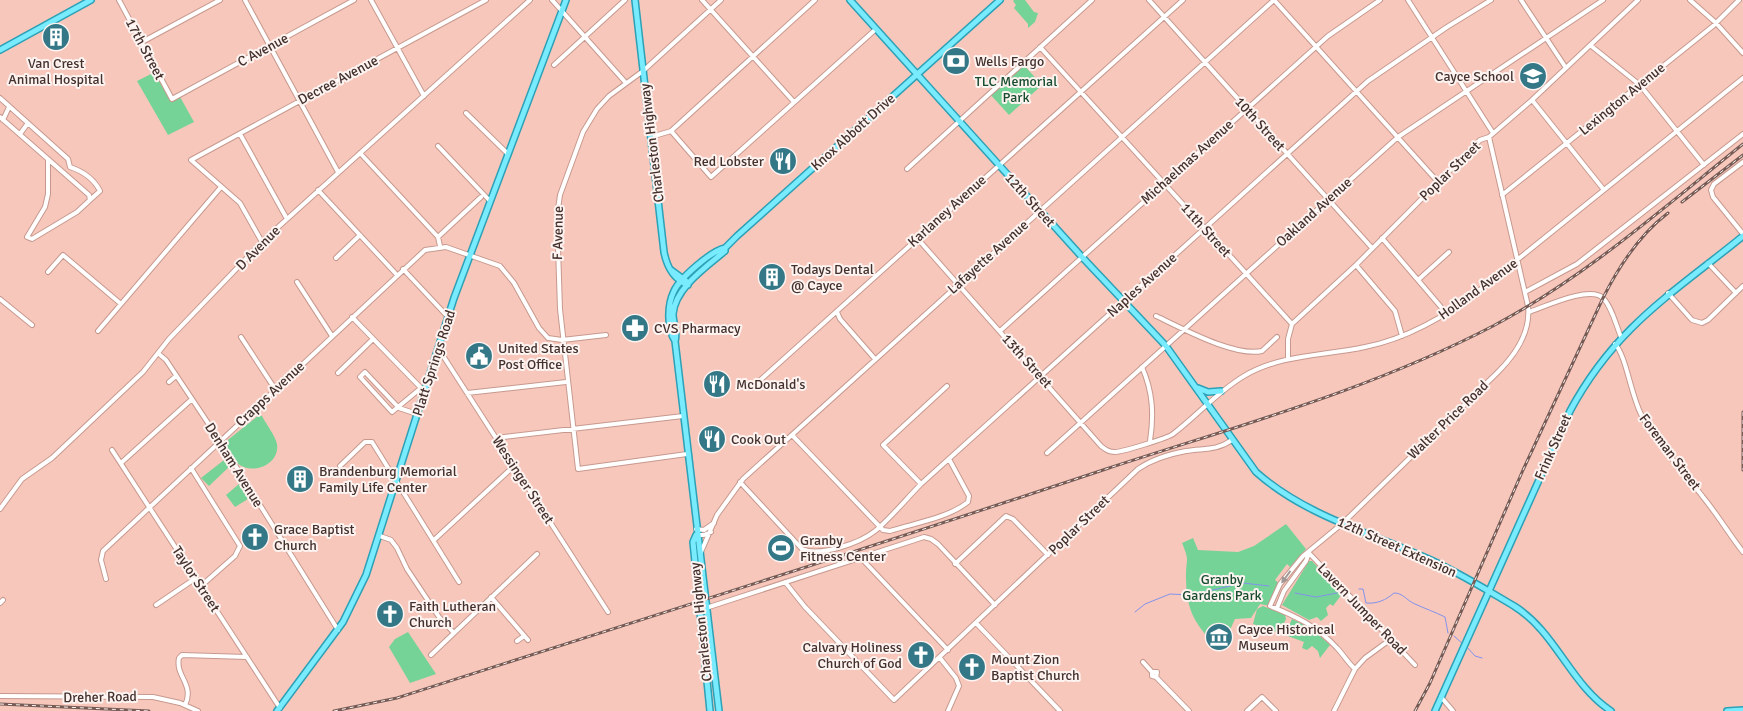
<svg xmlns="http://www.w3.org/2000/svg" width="1743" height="711" font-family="Signika,sans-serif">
  <rect width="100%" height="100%" fill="#f7c7bc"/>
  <!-- green -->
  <path fill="#76d397" d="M1014,0H1025L1034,12L1038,13L1035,22L1028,28V24L1014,8L1016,5L1013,1Z
    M1022,63L1042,85L1009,115L989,93Z
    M157,71L172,99L179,95L194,122L168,135L137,81Z
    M259,415L262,416C266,424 275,435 277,444C280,465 252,476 237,463C232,458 228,449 224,443Z
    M224,460L229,467L209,486L201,478Z
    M239,484L248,499L235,507L226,495Z
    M1286,524L1306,549L1290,567L1287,564L1275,580L1280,584L1270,606L1260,604L1251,618L1235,619L1229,632L1231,637L1220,646L1215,645C1193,622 1186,608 1186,576C1186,558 1190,562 1182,543L1193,538L1198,550L1238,552L1254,546Z
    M1309,561H1312L1342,594L1333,606L1330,604L1326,608L1328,615L1321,621L1317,617L1309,620L1282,605Z
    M1263,606L1285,615L1286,619L1279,633L1253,624L1257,609Z
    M1292,619L1311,628L1330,645L1320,658L1318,651L1312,646L1307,650L1302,648L1304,642L1285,635Z
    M408,632L436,674L410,683L389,647L395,639Z"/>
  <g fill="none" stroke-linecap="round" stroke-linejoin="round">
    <!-- stream -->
    <path stroke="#8293ec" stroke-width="1" d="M1359,589H1363L1366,603C1377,604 1386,600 1394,593C1403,593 1406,600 1415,604C1426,609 1435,612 1445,617L1448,633
      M1295,593L1316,597L1337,593
      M1135,612L1145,604L1170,594L1191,595L1243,583L1269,586
      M1454,636L1463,644
      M1466,646L1475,656L1482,658"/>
    <!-- minor casing -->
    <g stroke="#c7998e" stroke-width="6">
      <path id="minor" d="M119,0L172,99L354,0
        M245,0L338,172
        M371,0L424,96
        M552,0L626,83
        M702,0L794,102
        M1149,0L1372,248
        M1274,0L1438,182
        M1408,0L1493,133
        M1521,0L1566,68
        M1690,0L1716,23L1743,53
        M142,42L220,0
        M1590,45L1640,85L1704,165
        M1040,47L1292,324
        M554,65L625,0
        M0,98L68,159L70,167C82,171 94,179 100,191L90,200
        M1532,100L1604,190
        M466,113L508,154
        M0,117L89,195L90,200L77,212L32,239L27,237L45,207L48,194V159
        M3,120L9,107
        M671,131L711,177L876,29
        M20,134L28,123
        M240,134L287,219
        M651,137L671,131L815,0
        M438,146L490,201
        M360,153L438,237L440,246
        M1743,162L1714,184L1711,190L1713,197L1743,234
        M907,169L1092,0
        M318,190L397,275
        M1502,195L1713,26L1739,0
        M438,237L481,197
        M917,238L1101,446C1106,450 1109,452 1115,452C1122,452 1168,438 1173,434C1198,415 1217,392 1244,376C1281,354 1324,356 1365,347C1410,338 1450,314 1486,285L1743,78
        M1382,238L1447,314
        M262,242L240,203L191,160L486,0
        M336,258L360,235
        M1708,263L1736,293
        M1356,265L1395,311L1402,336
        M403,269L448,317
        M48,272L63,255L121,304
        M1418,280L1449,252
        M297,282L332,336
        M1525,292L1577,264L1743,134
        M1668,293L1692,320L1702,323L1708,320L1743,286
        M0,299L32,325
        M837,312L840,319L875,359
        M1529,312C1544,307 1590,285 1603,298C1612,307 1616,325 1621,337
        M1156,316C1182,328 1234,357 1262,351L1277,337
        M352,317L422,389
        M98,331L221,187
        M1000,331L1328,36L1380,0
        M241,337L275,389
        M1615,344C1627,357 1631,398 1643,418C1660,447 1683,471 1703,497C1717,514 1729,534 1743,552
        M438,348L608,612
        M159,354L166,360L220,441L338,630
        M1288,359V339L1292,324L1356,265L1480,140L1489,137L1532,100L1638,0
        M1142,367C1153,392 1154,415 1150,441
        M338,373L373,339
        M169,382L176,376
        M757,383L1183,0
        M467,393L566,382
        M417,414L399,408L365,372L360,377L392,412L421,388
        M792,435L883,530L890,531C915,523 948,518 968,502L969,496L949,459
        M496,438L683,416
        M112,450L280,708
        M1047,453L1398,137L1603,0
        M687,454L578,469L560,309L557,216L560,195L583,132L597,109L609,96L643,71L721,0
        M121,463L192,399
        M340,466L365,442H372L459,582
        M191,468L240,546L235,556L201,586
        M740,482L802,549C820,557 860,543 875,531C889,520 907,498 921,484L1368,81L1447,27L1491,0
        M921,484L883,445L947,386
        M0,509L22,479L52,458L143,372L169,339L266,238L530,0
        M696,529L704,530L714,523
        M696,535H704L711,532
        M380,536L391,540L397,548L407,569L439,617L454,633
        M434,540L514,466
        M701,552L717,515L743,479L1274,0
        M1309,553L1415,665
        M861,558L948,650
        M955,564L1006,516L1013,519L1048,555
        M106,579L101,560L103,551L425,250L446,247L500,266L514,283L539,328L548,338L562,340L606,335
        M785,582L805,607L894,700L1138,469C1151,460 1170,454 1186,451C1204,448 1216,451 1232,440
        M491,597L528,640
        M0,603L3,600
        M156,605L196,578
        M706,608L924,537L931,539L938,544L995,605
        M1277,608L1284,591L1306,561L1309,553
        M976,623L1060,711
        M517,641L524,636
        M431,655L537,554
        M940,658L956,678L959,686L948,711
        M1143,662L1152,672V676L1156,677L1157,672H1152
        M1355,669C1348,663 1343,654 1337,648C1318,627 1296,616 1270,606L1280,584L1303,556L1343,523L1498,372C1516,354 1531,332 1528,306L1489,137
        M1156,677L1189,711
        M0,696L153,697L180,703L198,711
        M1441,697L1453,711
        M185,705C195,685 175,676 179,658L182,655L247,657
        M1247,711L1262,697L1276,711
        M1334,711L1355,669L1365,658L1391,639"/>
    </g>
    <!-- major casing -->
    <g stroke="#2da1b5" stroke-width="8">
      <path id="major" d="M635,0L664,252C667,267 673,279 688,285
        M850,0L1082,257L1166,346L1256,472C1303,514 1367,532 1424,557C1455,570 1485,589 1514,606C1556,632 1570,684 1611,711
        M0,50L91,0
        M671,270L686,281
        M675,341C667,328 667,305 674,291C680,278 711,251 725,248
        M1198,388L1208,392L1221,391
        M696,535L693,542L710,711
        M277,711L343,622L366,575L454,298L566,0
        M719,711L675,341C678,333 673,323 673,314C675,288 706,267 725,251V248L737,236L1000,0
        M1435,711L1570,411C1615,327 1672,294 1743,236
        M1727,711L1743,710"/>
    </g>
    <!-- minor -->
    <use href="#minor" stroke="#fff" stroke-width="4"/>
    <!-- major -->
    <use href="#major" stroke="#79ebfe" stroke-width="5"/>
    <!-- rail casing -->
    <g stroke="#765b55" stroke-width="3">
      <path id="rail" d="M1682,202L1743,155
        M1743,412V470
        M0,704L149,711
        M334,711L397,698C633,622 870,548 1106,469C1237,426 1370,390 1493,326C1584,278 1663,208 1743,144
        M1415,711L1430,683L1523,470L1603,298C1619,266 1639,235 1668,213"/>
    </g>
    <!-- rail -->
    <use href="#rail" stroke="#fdf3f0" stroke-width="1" stroke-dasharray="4" stroke-linecap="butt"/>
  </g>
  <!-- one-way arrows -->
  <defs><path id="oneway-solid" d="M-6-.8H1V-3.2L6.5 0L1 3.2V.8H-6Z" transform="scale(1.25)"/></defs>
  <use fill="#a29896" href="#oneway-solid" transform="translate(1286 577) rotate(126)"/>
  <!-- icons -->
  <defs>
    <g id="building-disc" transform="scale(1.4375)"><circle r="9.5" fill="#347887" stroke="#fdf3f0"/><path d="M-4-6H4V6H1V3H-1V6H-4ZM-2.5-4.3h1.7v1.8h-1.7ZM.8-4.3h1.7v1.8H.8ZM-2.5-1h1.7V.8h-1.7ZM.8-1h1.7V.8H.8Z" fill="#fff"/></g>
    <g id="bank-disc" transform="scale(1.4375)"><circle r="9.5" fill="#347887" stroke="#fdf3f0"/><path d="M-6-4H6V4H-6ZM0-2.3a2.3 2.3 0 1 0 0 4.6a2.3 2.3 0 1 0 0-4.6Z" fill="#fff"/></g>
    <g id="school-disc" transform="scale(1.4375)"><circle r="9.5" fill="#347887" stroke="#fdf3f0"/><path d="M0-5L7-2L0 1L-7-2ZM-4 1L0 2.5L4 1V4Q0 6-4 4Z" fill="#fff"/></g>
    <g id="restaurant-disc" transform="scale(1.4375)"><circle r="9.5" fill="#347887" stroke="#fdf3f0"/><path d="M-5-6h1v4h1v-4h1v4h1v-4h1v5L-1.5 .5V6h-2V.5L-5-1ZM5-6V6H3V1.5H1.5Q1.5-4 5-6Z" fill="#fff"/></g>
    <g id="pharmacy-disc" transform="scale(1.4375)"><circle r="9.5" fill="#347887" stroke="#fdf3f0"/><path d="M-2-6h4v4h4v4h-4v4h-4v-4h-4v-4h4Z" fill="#fff"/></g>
    <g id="civic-disc" transform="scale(1.4375)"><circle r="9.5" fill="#347887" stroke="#fdf3f0"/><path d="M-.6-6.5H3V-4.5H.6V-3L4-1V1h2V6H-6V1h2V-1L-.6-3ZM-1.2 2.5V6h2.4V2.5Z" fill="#fff"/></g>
    <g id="church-disc" transform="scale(1.4375)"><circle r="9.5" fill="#347887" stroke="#fdf3f0"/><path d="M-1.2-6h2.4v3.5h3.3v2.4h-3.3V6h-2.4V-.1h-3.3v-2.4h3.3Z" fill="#fff"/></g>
    <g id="stadium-disc" transform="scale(1.4375)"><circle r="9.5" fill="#347887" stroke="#fdf3f0"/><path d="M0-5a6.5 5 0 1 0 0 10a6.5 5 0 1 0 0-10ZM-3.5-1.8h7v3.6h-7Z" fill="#fff"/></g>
    <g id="museum-disc" transform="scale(1.4375)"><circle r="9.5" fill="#347887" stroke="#fdf3f0"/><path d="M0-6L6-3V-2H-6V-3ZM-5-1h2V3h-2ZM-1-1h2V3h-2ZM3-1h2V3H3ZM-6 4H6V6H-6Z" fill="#fff"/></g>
  </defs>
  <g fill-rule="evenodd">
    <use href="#building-disc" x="56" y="37"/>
    <use href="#bank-disc" x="956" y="61"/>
    <use href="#school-disc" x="1533" y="76"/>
    <use href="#restaurant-disc" x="783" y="161"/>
    <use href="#building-disc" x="772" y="277"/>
    <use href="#pharmacy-disc" x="635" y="328"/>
    <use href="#civic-disc" x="479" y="356"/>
    <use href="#restaurant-disc" x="717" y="384"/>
    <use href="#restaurant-disc" x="712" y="439"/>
    <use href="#building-disc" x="300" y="479"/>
    <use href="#church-disc" x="255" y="537"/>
    <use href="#stadium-disc" x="781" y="548"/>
    <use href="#church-disc" x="390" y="614"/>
    <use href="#museum-disc" x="1219" y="637"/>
    <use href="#church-disc" x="921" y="655"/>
    <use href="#church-disc" x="972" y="667"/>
  </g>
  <g text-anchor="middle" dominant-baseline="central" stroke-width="4" stroke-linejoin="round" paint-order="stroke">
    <!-- street labels -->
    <g font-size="14" fill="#44312d" stroke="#fdf3f0">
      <text transform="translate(145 49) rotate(62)">17th Street</text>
      <text transform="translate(263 50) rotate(-28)">C Avenue</text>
      <text transform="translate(338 80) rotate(-28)">Decree Avenue</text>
      <text transform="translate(1622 99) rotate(-39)">Lexington Avenue</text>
      <text transform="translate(1260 124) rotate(48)">10th Street</text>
      <text transform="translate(853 132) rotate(-42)">Knox Abbott Drive</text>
      <text transform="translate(652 143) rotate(-97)">Charleston Highway</text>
      <text transform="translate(1187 162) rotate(-42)">Michaelmas Avenue</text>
      <text transform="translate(1450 171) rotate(-44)">Poplar Street</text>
      <text transform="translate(1030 200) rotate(48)">12th Street</text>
      <text transform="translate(947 211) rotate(-42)">Karlaney Avenue</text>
      <text transform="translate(1314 212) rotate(-42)">Oakland Avenue</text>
      <text transform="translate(1206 230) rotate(48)">11th Street</text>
      <text transform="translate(558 233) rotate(-89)">F Avenue</text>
      <text transform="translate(258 248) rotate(-45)">D Avenue</text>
      <text transform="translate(988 257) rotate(-42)">Lafayette Avenue</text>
      <text transform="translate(1142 285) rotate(-42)">Naples Avenue</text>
      <text transform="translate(1478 289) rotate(-36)">Holland Avenue</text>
      <text transform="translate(1027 361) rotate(48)">13th Street</text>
      <text transform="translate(434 363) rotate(-72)">Platt Springs Road</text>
      <text transform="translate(270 394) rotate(-43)">Crapps Avenue</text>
      <text transform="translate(1448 420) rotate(-44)">Walter Price Road</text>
      <text transform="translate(1553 447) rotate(-66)">Frink Street</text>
      <text transform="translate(1670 452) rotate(53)">Foreman Street</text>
      <text transform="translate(234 465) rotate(58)">Denham Avenue</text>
      <text transform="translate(523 480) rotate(57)">Wessinger Street</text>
      <text transform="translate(1079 525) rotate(-44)">Poplar Street</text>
      <text transform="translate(1397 547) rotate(24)">12th Street Extension</text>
      <text transform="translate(196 579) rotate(57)">Taylor Street</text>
      <text transform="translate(1362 609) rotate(46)">Lavern Jumper Road</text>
      <text transform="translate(701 622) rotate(-96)">Charleston Highway</text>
      <text transform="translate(100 697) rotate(-1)">Dreher Road</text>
    </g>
    <!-- poi labels -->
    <g font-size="14" fill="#44312d" stroke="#fdf3f0" text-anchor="start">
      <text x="975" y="61">Wells Fargo</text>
      <text x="56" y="63" text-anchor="middle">Van Crest<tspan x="56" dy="16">Animal Hospital</tspan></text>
      <text x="1514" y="76" text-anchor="end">Cayce School</text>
      <text x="764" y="161" text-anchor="end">Red Lobster</text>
      <text x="791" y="269">Todays Dental<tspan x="791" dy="16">@ Cayce</tspan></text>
      <text x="654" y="328">CVS Pharmacy</text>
      <text x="498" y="348">United States<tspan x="498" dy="16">Post Office</tspan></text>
      <text x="736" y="384">McDonald's</text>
      <text x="731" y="439">Cook Out</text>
      <text x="319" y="471">Brandenburg Memorial<tspan x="319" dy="16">Family Life Center</tspan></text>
      <text x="274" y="529">Grace Baptist<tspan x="274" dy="16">Church</tspan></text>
      <text x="800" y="540">Granby<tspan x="800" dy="16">Fitness Center</tspan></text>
      <text x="409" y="606">Faith Lutheran<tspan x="409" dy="16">Church</tspan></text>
      <text x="1238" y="629">Cayce Historical<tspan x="1238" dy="16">Museum</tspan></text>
      <text x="902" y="647" text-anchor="end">Calvary Holiness<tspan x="902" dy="16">Church of God</tspan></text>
      <text x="991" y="659">Mount Zion<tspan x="991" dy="16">Baptist Church</tspan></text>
    </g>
    <!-- park labels -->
    <g font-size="14" fill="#164c2d" stroke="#fdf3f0">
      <text x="1016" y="81">TLC Memorial<tspan x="1016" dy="16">Park</tspan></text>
      <text x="1222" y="579">Granby<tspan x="1222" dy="16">Gardens Park</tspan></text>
    </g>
  </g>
</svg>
